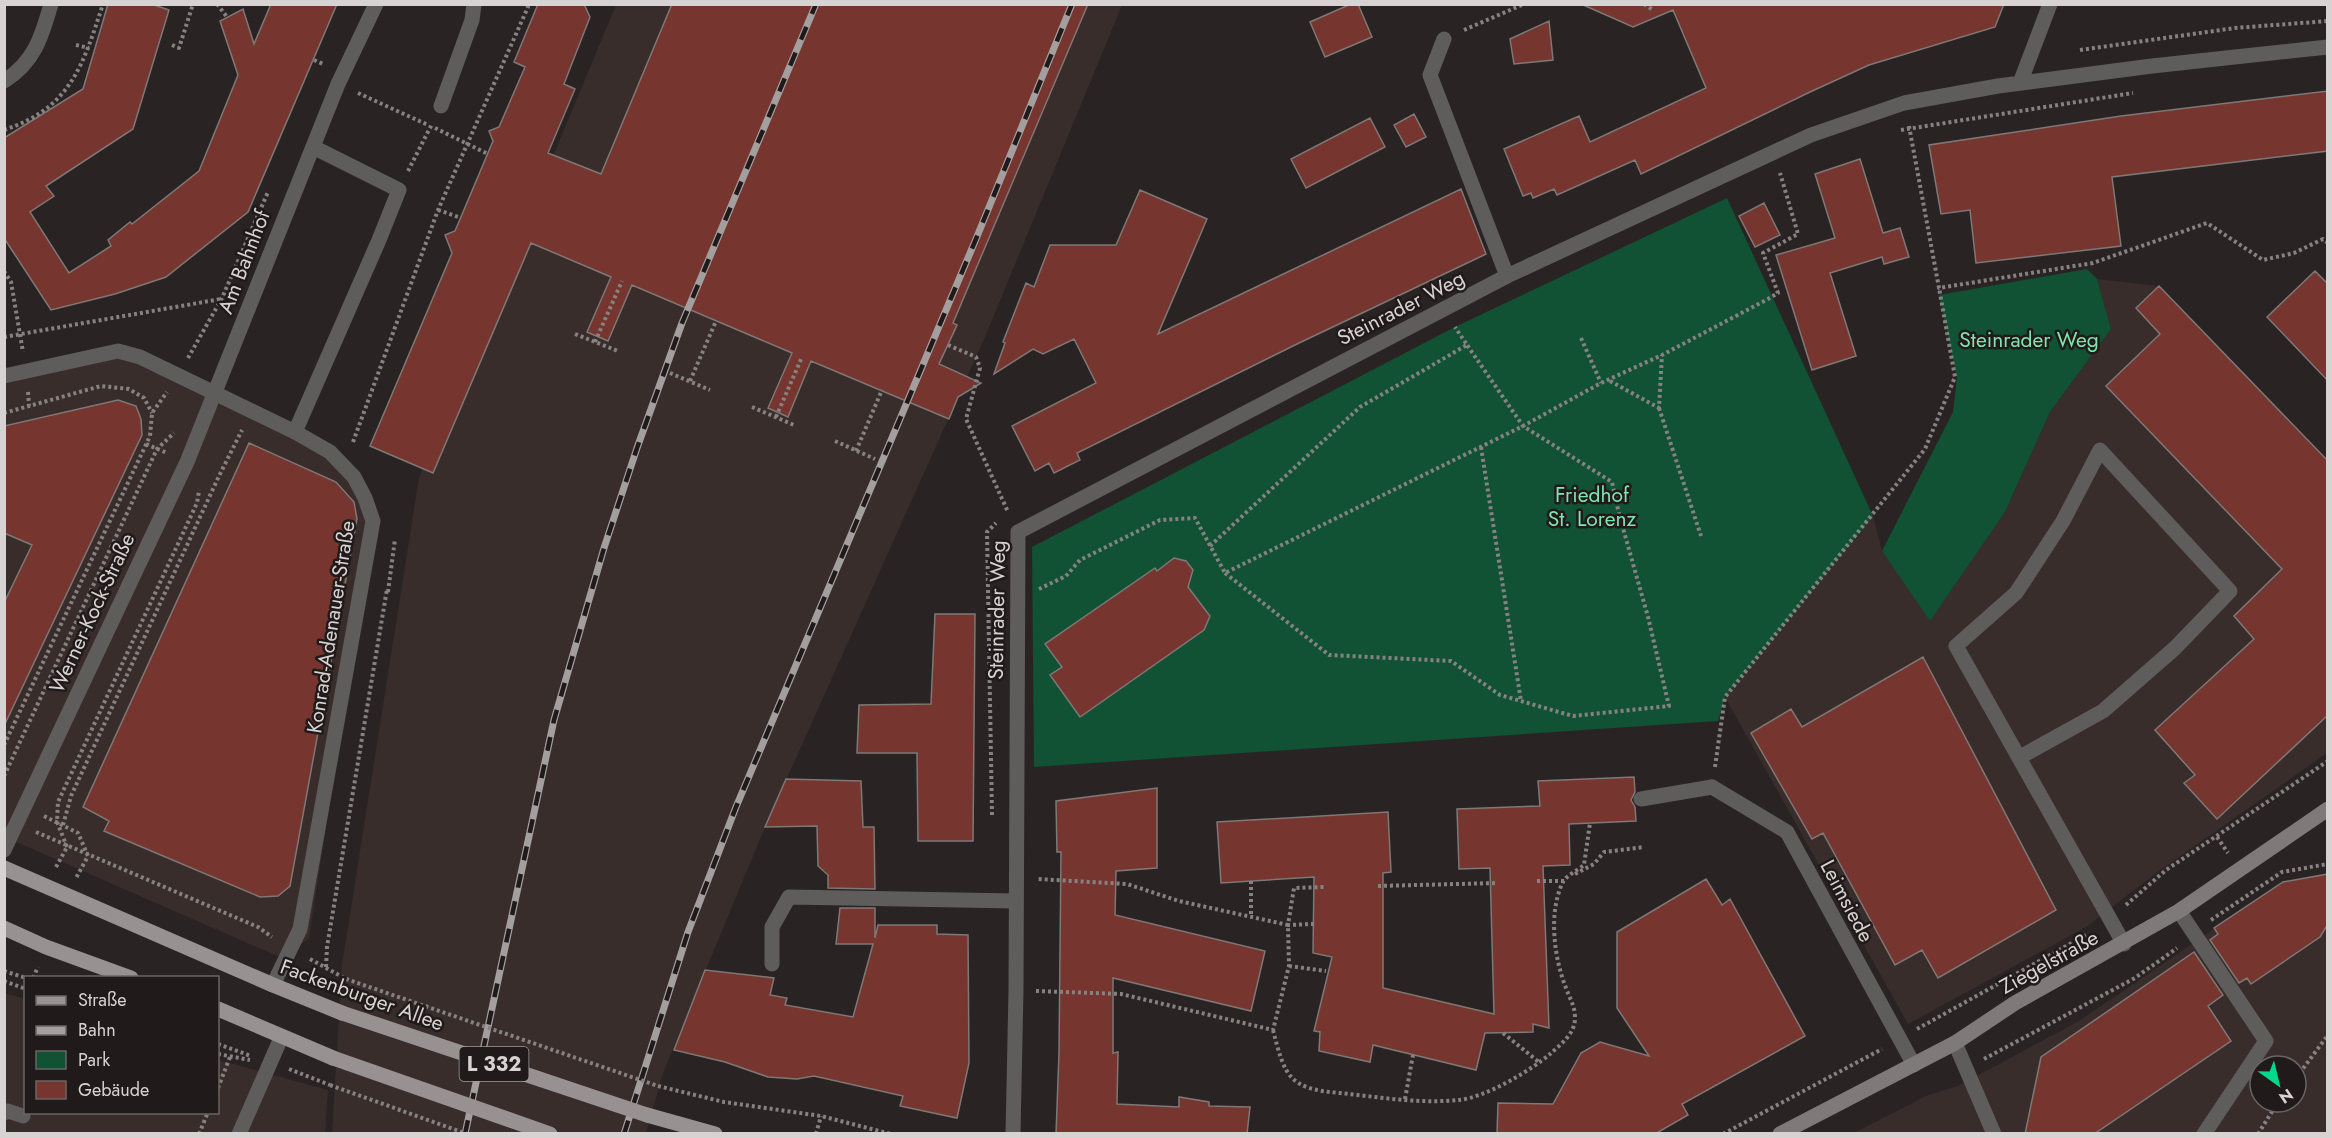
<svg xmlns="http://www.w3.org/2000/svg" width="2332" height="1138" font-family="Jost,sans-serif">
  <rect width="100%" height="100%" fill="#292423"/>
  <!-- built -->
  <path fill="#382d2b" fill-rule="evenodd" d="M616,5H1122L985,337L765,827L663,1073L646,1133L332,1134L342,965L419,478Z
    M2097,279L2159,286L2327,461V753L2159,871L2086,927L1908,1024L1725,697L1873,516L1882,551L1930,620L2005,512L2050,412L2111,329Z
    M118,352L330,452L373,521L309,938L282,958L5,837V377Z
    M2327,874V1133L1852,1134L1926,1096L1958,1086L2079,1021L2283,882ZM2260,1066H2296V1102H2260Z
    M4,993L25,999L26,1112H218V1060L328,1090L325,1133H5Z"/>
  <!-- green -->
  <path fill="#115134" d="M1727,198L1873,516L1725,697L1718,721L1034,767L1032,547L1455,327Z
    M2087,269L2097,279L2111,329L2050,412L2005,512L1930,621L1882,551L1953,412L1957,377L1939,295Z"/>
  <!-- building -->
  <path fill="#76352e" stroke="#7e7877" stroke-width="1.5" d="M108,4H151L169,10L133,129L46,186L54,196L30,212L69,273L111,246L108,240L130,222L132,224L199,171L238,75L220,21L243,9L254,44L271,4H337L248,212L166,277L115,294L51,310L4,238V138L83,89Z
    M538,4H584L590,17L564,84L575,89L548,153L601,174L672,4H1088L953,323L957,325L939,364L981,383L958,397L949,419L811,361L788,417L768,408L792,353L632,285L608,341L587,332L611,277L531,243L433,473L370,446L452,253L445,235L455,231L493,141L489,131L499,127L525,67L514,62Z
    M1351,4H1358L1372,37L1325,57L1310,22Z
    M1581,4H2004L1995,27L1869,65L1810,92L1641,174L1635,160L1557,195L1554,189L1533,198L1531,193L1523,196L1504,149L1579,116L1590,142L1706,88L1673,10L1633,27Z
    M1549,21L1553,60L1514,64L1510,39Z
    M2328,91V151L2112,177L2121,246L1976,263L1970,210L1941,214L1929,145L2121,116Z
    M1414,114L1426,137L1406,147L1394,125Z
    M1370,118L1385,147L1306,188L1291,159Z
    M1860,159L1883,233L1900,228L1909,257L1884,264L1882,257L1830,273L1856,356L1812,370L1776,255L1835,238L1815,174Z
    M1461,189L1486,254L1297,344L1077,453L1080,460L1054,473L1049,463L1035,471L1012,426L1096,383L1074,339L1043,354L1033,349L994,374L1005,343L1003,342L1026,283L1034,287L1050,245H1116L1140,190L1207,219L1158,334Z
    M1764,203L1780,235L1755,247L1739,216Z
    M2315,271L2328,284V381L2267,317Z
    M2159,286L2328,461V715L2217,819L2184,783L2195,775L2155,730L2254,639L2234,616L2282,569L2106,386L2160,334L2136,308Z
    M118,400L136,406L141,419L142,435L4,726V603L32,545L4,533V426Z
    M249,443L336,482L354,502L357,519L290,886L278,896L260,897L104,831L109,821L83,807Z
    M1174,558L1186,561L1193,570L1188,587L1210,616L1204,630L1080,717L1050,675L1062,667L1045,644L1155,568L1157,571Z
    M935,614H975L973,841H918L917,753H857L859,705L931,704Z
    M1923,657L2056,910L1938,978L1922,950L1895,965L1823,833L1812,839L1751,733L1791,709L1802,727Z
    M1634,777L1635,792L1631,800L1635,807L1636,821L1569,824L1570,865L1543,866L1549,1028L1533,1024V1032L1485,1033L1476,1070L1373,1045L1370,1062L1319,1051L1320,1032L1314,1031L1332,957L1313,953L1314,877L1221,883L1217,822L1388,812L1391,872L1383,873V988L1494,1014L1490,868L1459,869L1457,809L1540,806L1538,781Z
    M786,779L861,781L863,827H874L875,889L828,888V875L818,866L817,826L765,827Z
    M1157,788V868L1116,871L1115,915L1265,951L1251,1011L1113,978V1053L1118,1052L1117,1104L1179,1107V1097L1209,1102V1106L1250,1107L1247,1134H1056L1059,1053L1061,852H1057L1056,801Z
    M2328,874V924L2320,937L2251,984L2247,978L2239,983L2210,940L2218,934L2214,928L2283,882Z
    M1706,879L1722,905L1730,899L1805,1036L1682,1104L1688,1115L1655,1134H1497L1498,1103L1553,1104L1581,1053L1600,1042L1649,1056L1617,1008V932Z
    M840,908H875V938L878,925H937V934L968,935L969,1063L957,1118L900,1106L903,1096L814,1076L797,1079L768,1077L725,1062L674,1050L705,970L774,978L770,995L787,998L785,1005L853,1017L873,944H836Z
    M2194,952L2223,995L2208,1006L2231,1041L2094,1134H2025L2041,1057Z"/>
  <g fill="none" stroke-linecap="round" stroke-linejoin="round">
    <!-- path -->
    <path stroke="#868281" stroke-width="4" stroke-dasharray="3 3" stroke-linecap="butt" d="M217,4L227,17
      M1644,4L1653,10
      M1464,30L1524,4
      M76,45L89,48
      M172,45L179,48L193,4
      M2080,50L2235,28L2328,21
      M314,60L323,64
      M358,93L428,125
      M1909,126L1939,288L2093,263L2207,223L2263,260L2294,253L2323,239L2328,243
      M435,128L488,154
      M4,130C71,108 83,65 103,4
      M1901,130L2133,93
      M408,171L432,124
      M438,210L461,218
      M4,271L11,282L23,352
      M575,334L618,351
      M4,337L221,299
      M1581,338L1601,383
      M595,342L622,281
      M948,345L976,357L980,368L966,419L1008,512
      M188,358L222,298L268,192
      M670,373L710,390
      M690,381L716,321
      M1610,381L1659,408L1662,355
      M28,392L29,406
      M752,407L794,425
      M1659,408L1701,536
      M4,413L101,386L129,389L144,398L152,413
      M776,417L802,357
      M835,441L875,459
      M353,442L438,210L528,7L526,4
      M146,444L167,453
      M1481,447L1521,701
      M856,451L882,390
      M1210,546L1360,407L1467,345L1455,327
      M1225,573L1329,655L1451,661L1500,695L1573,716L1669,706L1648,617L1619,514L1612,482L1523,426L1467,345
      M1039,589L1066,576L1080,560L1160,520L1195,518L1225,573L1523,426L1601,383L1662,355L1768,299L1778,293L1763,253L1798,234L1780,173
      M388,592L395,539
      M4,745L150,436L152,413L167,392
      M1715,767L1725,697L1925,449L1955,377L1939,288
      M4,776L157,449L174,433
      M992,815L987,532L996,523
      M44,816L78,833L88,856L76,878
      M63,825L71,796L219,476L242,430
      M36,832L258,927L272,937
      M2217,837L2228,853
      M67,847L57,822L58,802L197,503L199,491
      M56,867L67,847
      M1575,874L1594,864L1604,852L1644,847
      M1251,881V915
      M1537,881H1564
      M1378,886L1497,883
      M2126,905L2166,870L2328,761
      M2211,920L2282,872L2328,864
      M1314,924L1288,925L1294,888L1324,887
      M310,959L346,979
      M1289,966L1326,971
      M326,967L327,947L387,589
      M4,971L26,978
      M33,978L38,967
      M4,981L26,989
      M1036,991L1121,994L1273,1030L1289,966L1288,925L1179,901L1127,884L1038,879
      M1917,1029L2086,935
      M1273,1030C1285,1077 1289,1089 1340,1093C1378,1097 1419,1104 1458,1100C1485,1098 1530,1071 1550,1054C1561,1044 1575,1034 1575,1018C1575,1006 1570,999 1566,988C1554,958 1548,912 1563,882C1567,875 1578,870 1584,865L1590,823
      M1503,1033L1540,1063
      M218,1044L251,1056
      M218,1054L250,1060
      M1984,1059L2135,978L2177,948
      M289,1069L330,1085
      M2296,1078L2328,1035
      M658,1086L724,1102L821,1116L891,1134
      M218,1088L230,1057
      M1405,1099L1413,1055
      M199,1134L208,1112
      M816,1134L821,1116
      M1723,1134L1882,1049
      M2258,1134L2278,1102"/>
    <!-- lane -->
    <path stroke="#5f5c5c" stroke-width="15" d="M1444,39L1430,75L1507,276
      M4,81C34,63 42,36 51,4
      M441,106L472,20L474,4
      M2020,757L2103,711L2175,648L2230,591L2100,450L2063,521L2016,593L1956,646L2124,944
      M1641,799L1712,787
      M2179,911L2266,1041L2204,1134
      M772,964V927L789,897L1015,901
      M1955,1043L1994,1134
      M4,1113L8,1111L23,1116"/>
    <!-- street -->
    <path stroke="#5f5c5c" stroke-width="15" d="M2020,83L2050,4
      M4,376L118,351L140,357L295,432L330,452L354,477L365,498L373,521L300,929L273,985
      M295,432L379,240L399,190L313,147
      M1712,787L1787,832L1914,1065
      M4,850L187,462L338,84L376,4
      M239,1134L281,1038
      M1013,1134L1016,990L1018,532L1507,276L1811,135L1904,103L1998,86L2152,66L2328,47"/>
    <!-- secondary -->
    <path stroke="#7f7a7a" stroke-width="15" d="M1780,1134L1955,1043L2015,1003L2179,911L2328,809"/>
    <!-- primary -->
    <path stroke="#979291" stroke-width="15" d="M4,868L273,985L342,1013
      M4,928L46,947L131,978
      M218,1009L333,1058
      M647,1115L715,1134"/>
    <!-- rail casing -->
    <g stroke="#a39f9e" stroke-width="7">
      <path id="rail" d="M465,1134L554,720L604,548L637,448L682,323L816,4
        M624,1134L688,932L736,807L976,239L1072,4"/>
    </g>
    <!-- rail -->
    <use href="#rail" stroke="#201b1a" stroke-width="4.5" stroke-dasharray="14" stroke-linecap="butt"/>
    <!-- path-bridge -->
    <path stroke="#868281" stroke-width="4" stroke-dasharray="3 3" stroke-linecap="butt" d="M346,979L658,1086
      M330,1085L467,1134"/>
    <!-- primary-bridge -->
    <path stroke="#979291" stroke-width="15" d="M342,1013L647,1115
      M333,1058L550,1134"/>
  </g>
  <g text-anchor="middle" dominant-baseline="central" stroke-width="5" stroke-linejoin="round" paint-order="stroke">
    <!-- shield labels -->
    <rect fill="#201b1a" stroke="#9f9c9b" stroke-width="1.5" x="459.5" y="1047" width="69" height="34" rx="4.5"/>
    <g font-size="20" font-weight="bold" fill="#d6d3d2">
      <text x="494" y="1064">L 332</text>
    </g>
    <!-- street labels -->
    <g font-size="21" fill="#d6d3d2" stroke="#201b1a">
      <text transform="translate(244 262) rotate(-69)">Am Bahnhof</text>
      <text transform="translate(1401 308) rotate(-27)">Steinrader Weg</text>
      <text transform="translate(997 610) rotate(-89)">Steinrader Weg</text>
      <text transform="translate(92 613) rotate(-65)">Werner-Kock-Straße</text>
      <text transform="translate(331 627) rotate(-81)">Konrad-Adenauer-Straße</text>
      <text transform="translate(1847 901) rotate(62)">Leimsiede</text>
      <text transform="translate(2049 962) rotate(-29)">Ziegelstraße</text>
      <text transform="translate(362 995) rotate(20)">Fackenburger Allee</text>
    </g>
    <!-- park labels -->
    <g font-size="21" fill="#7fe4ae" stroke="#201b1a">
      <text x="2029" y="340">Steinrader Weg</text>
      <text x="1592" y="495">Friedhof<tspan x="1592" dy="24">St. Lorenz</tspan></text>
    </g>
  </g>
  <!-- border -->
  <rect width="2332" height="1138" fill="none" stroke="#d6d3d2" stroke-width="12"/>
  <!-- legend -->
  <rect x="24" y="976" width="195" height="138" fill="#201b1a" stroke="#696564" stroke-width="1.5"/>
  <rect x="36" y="996" width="30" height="9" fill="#979291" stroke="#696564" stroke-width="1.5"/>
  <text x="78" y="1006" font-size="18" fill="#d6d3d2">Straße</text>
  <rect x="36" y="1026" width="30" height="9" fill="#a39f9e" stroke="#696564" stroke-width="1.5"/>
  <text x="78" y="1036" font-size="18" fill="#d6d3d2">Bahn</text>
  <rect x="36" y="1051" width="30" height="18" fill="#115134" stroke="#696564" stroke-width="1.5"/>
  <text x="78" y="1066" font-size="18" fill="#d6d3d2">Park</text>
  <rect x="36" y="1081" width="30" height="18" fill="#76352e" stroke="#696564" stroke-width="1.5"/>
  <text x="78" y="1096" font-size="18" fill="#d6d3d2">Gebäude</text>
  <!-- north arrow -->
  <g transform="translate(2278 1084) rotate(146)"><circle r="28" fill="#201b1a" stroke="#696564" stroke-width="1.5"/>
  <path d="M0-4.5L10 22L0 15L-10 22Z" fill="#00d98c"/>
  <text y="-9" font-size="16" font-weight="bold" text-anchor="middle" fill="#d6d3d2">N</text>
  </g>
</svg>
